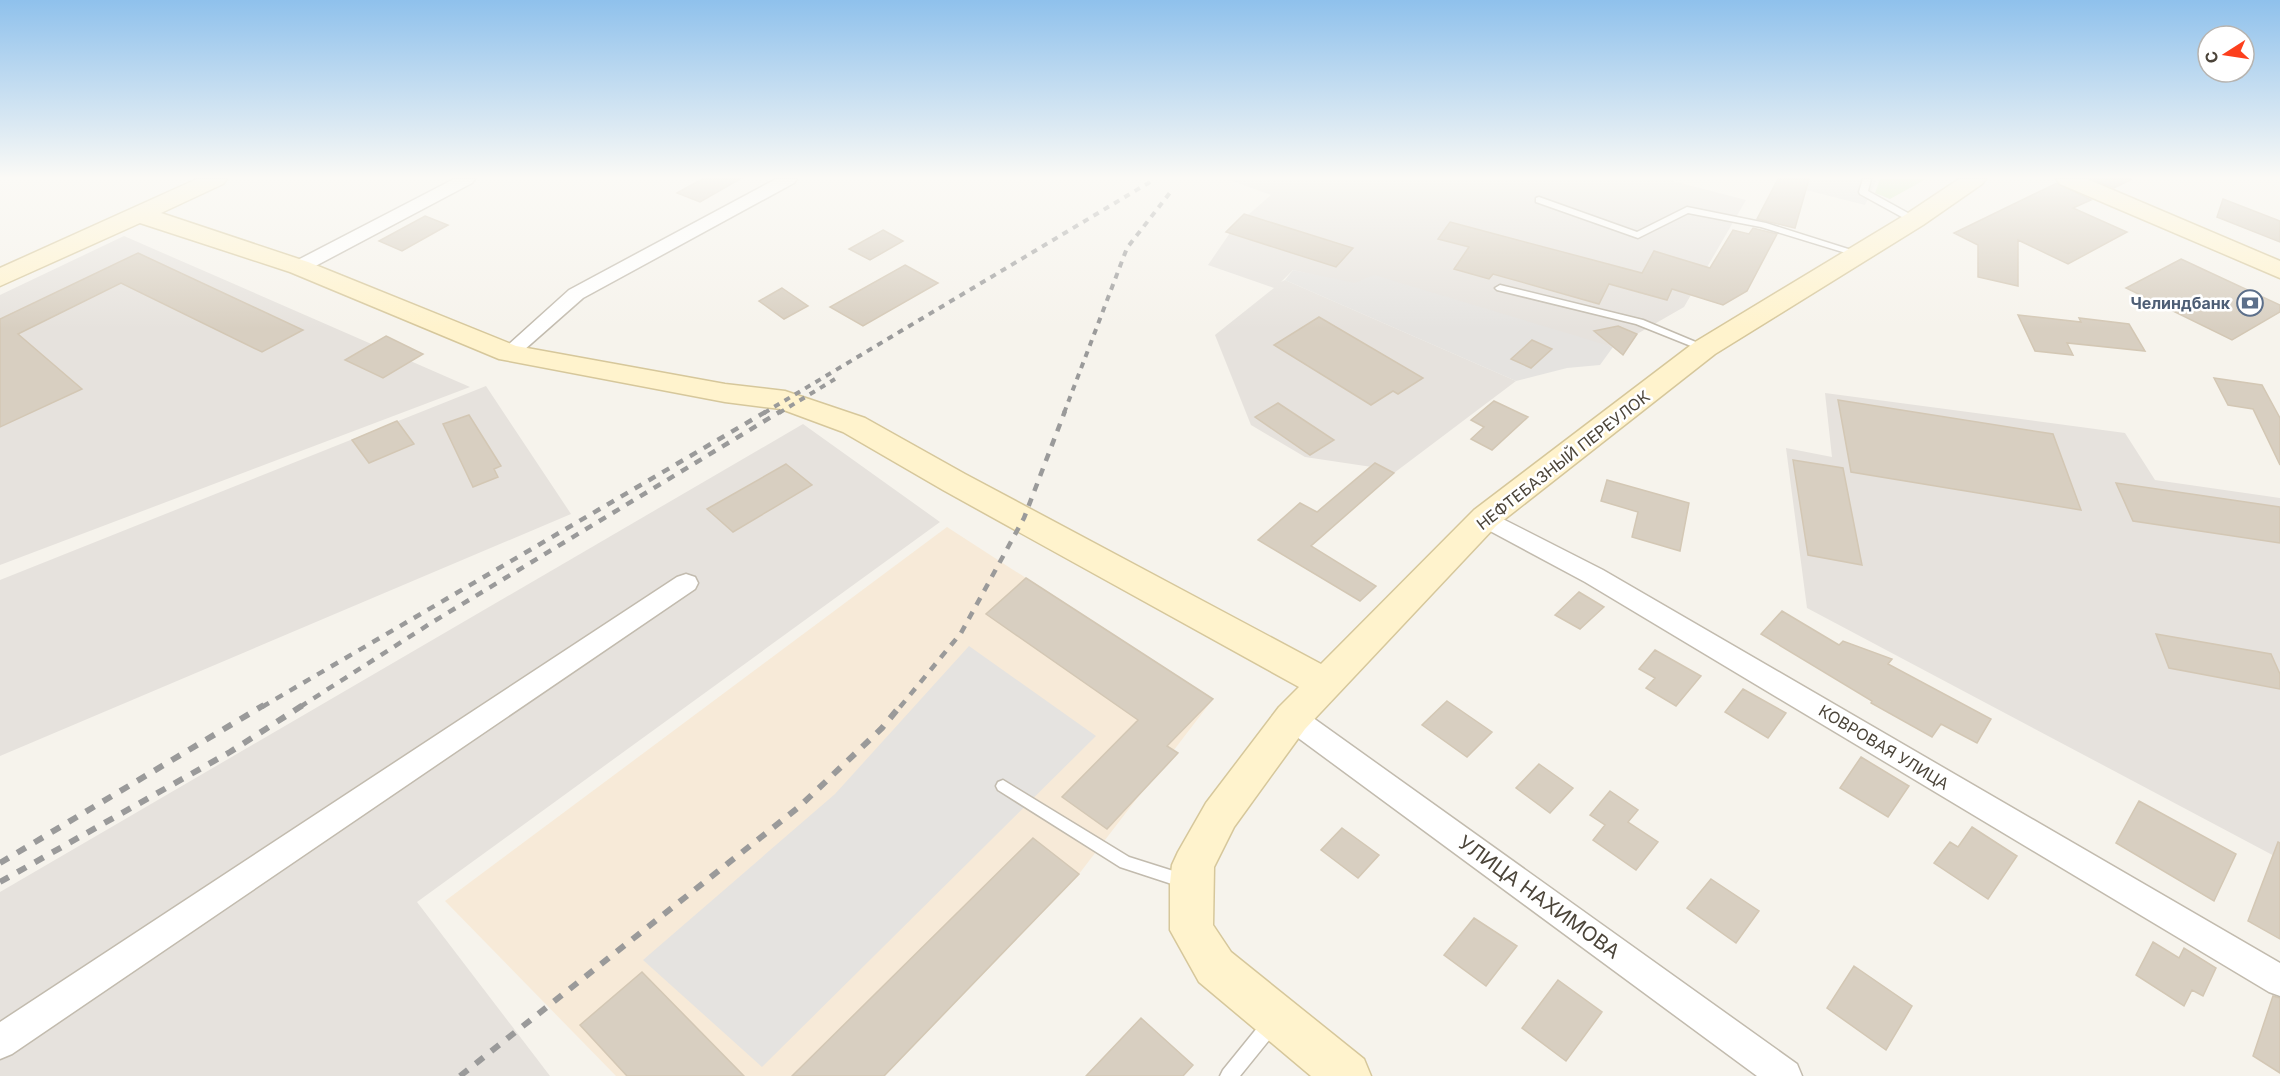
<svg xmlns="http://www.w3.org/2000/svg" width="2280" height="1076" font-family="Inter,sans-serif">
  <rect width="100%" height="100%" fill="#f6f3ec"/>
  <!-- commercial -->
  <path fill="#f7ead8" d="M947,527L1213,699L1079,874L884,1076H616L445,901Z"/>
  <!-- industrial -->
  <path fill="#e6e2dd" d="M1227,179H1665L1746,200L1684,307L1637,334L1623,355L1613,347L1293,270L1281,282L1285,280L1516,381L1394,473L1375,463L1372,467L1305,457L1251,425L1215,335L1274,288L1208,265L1234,227L1271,195Z
    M124,236L470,387L0,565V295Z
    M486,386L571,514L0,756V580Z
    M1825,393L2125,433L2155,480L2280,498V859L1807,608L1786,448L1832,457Z
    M803,424L940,522L417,902L550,1076H0V892Z"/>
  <!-- green -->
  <path fill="#d2eab5" d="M1880,179H1926L1890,199L1875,193Z"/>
  <!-- parking -->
  <path fill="#e5e3e0" d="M1809,179H1877L1865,205L1806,190Z
    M1293,270L1355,283L1374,275L1613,347L1600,365L1567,368L1516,381L1285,280Z
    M969,646L1096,736L762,1067L643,960L835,794Z"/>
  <!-- building -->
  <path fill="#d8cfc1" stroke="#d3c7b4" stroke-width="1.5" d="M702,179H740L700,202L677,193Z
    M1778,179H1809L1795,228L1757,219Z
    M2092,179H2132L2114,188Z
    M2057,183L2091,200L2073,208L2127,232L2068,264L2018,240V286L1978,277V245L1954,233Z
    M2223,199L2280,221V242L2217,217Z
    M1244,214L1353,248L1336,267L1226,232Z
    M425,216L448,225L402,251L379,241Z
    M1450,222L1642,273L1654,251L1710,268L1733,230L1749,234L1753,228L1777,234L1747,291L1723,305L1672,289L1667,300L1609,284L1599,304L1493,274L1489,279L1454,269L1469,247L1438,239Z
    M883,230L903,241L870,260L849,249Z
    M138,253L303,330L262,352L121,283L18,334L82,389L0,427V319Z
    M2181,259L2280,305V312L2232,340L2126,288Z
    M905,265L938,283L863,326L830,307Z
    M782,288L808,306L784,319L759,301Z
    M2018,315L2081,322L2079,318L2129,324L2145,351L2067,343L2073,355L2035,351Z
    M1319,317L1423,378L1398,394L1393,391L1371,405L1274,345Z
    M1618,326L1637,334L1623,355L1594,331Z
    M386,336L423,354L383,378L345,360Z
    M1532,340L1552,349L1531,368L1511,359Z
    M2214,378L2262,385L2280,418V465L2253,409L2228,405Z
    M1838,400L2053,434L2081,510L1851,472Z
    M1494,401L1528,417L1492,450L1471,439L1484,427L1471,420Z
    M1278,403L1334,440L1310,455L1255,417Z
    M469,415L501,466L494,469L498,477L473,487L443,424Z
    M397,421L414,444L369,463L352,440Z
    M1793,460L1843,468L1862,565L1808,555Z
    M1375,463L1394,473L1311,546L1376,586L1360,601L1258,540L1300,503L1317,512Z
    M786,464L812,485L733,532L707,509Z
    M1607,480L1689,503L1680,551L1632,537L1638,512L1601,501Z
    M2116,483L2280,507V543L2133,521Z
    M1026,578L1213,699L1167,746L1178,753L1107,829L1062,797L1138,720L986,614Z
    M1579,592L1604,607L1580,629L1555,615Z
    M1782,611L1839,645L1843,641L1892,659L1888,664L1991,719L1977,743L1941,724L1932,737L1871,703L1872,701L1761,634Z
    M2156,634L2271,654L2280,674V689L2169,668Z
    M1655,650L1701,676L1676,706L1646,688L1655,678L1639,669Z
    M1743,689L1786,713L1768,738L1725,712Z
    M1447,701L1492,732L1467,757L1422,725Z
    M1861,757L1909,786L1888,817L1840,788Z
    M1539,764L1573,788L1550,813L1516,788Z
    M1610,791L1638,810L1628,822L1658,842L1636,870L1593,840L1605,825L1590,815Z
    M2139,801L2236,854L2214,901L2116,843Z
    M1972,827L2017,856L1988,899L1934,863L1950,842L1958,847Z
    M1342,828L1379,855L1358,878L1321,850Z
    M1033,838L1079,874L884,1076H792Z
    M2278,842L2280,843V939L2248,921Z
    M1711,879L1759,911L1736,943L1687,908Z
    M1474,918L1517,946L1486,986L1444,955Z
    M2153,942L2179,958L2184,948L2216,968L2203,996L2192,990L2184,1006L2136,975Z
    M1854,966L1912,1006L1886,1050L1827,1008Z
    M642,972L744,1076H627L580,1025Z
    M1558,980L1602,1012L1566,1061L1522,1028Z
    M2273,996L2280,998V1073L2253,1056Z
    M1141,1018L1193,1065L1183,1076H1086Z"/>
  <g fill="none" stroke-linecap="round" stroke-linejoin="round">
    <!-- lane casing -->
    <g stroke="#c2bbae" stroke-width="3">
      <path id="lane" d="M1863,179H1871L1868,191L1917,218V222H1911L1860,194L1859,192Z
        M1539,197L1637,232L1687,207L1766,223L1864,254L1859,257L1761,227L1688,213L1638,238L1536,202V198Z
        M1500,285L1643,320L1710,348L1705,351L1701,350L1636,324L1497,290L1495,288Z
        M1003,780L1129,857L1189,876L1192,881L1189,886L1184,888L1120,867L998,790L996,786L998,782Z
        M1272,1015L1278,1017L1280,1023L1278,1029L1240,1076H1220L1223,1070L1266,1017Z"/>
    </g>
    <!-- street casing -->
    <g stroke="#c2bbae" stroke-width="3">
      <path id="street" d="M454,179H475L472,183L306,271H292L290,267L292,263Z
        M776,179H797L794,183L583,298L516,357L509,359L502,357L499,353L569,290Z
        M1485,510L1603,570L2280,963V996L2269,992L1585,582L1477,524L1473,518L1477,512Z
        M686,574L695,577L698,583L695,589L12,1054L0,1059V1022L677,577Z
        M1292,707L1302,710L1797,1064L1802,1076H1757L1282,726L1278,718L1282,710Z"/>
    </g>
    <!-- secondary casing -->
    <g stroke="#d6c79b" stroke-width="3">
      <path id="secondary" d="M197,179H227L223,184L161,213L308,262L516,346L725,384L785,391L865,418L965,474L1321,664L1474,510L1695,342L1905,215L1959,179H1986L1982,184L1923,225L1715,354L1496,526L1305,729L1234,827L1214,867L1213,925L1231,952L1364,1059L1371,1076H1311L1199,982L1170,930V883L1172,865L1178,852L1206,803L1279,707L1299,687L943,490L843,432L781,409L725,402L499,359L290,272L140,223L0,286V268Z
        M2056,179H2087L2280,261V278L2060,184Z"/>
    </g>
    <!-- lane -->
    <use href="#lane" fill="#fff" fill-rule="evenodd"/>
    <!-- street -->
    <use href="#street" fill="#fff" fill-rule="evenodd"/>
    <!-- secondary -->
    <use href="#secondary" fill="#fff3cd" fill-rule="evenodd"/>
    <!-- rail-far2 -->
    <path stroke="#9a9a9a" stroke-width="4" stroke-dasharray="6 6" stroke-linecap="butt" d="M764,413L1155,179
      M779,413L835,379
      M1064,413L1127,248L1172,190"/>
    <!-- rail-far1 -->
    <path stroke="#9a9a9a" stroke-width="4.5" stroke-dasharray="8 8" stroke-linecap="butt" d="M262,707L767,411
      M300,707L431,623L781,411
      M900,707L961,633L1024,518L1065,411"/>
    <!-- rail -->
    <path stroke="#9a9a9a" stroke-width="6" stroke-dasharray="10 10" stroke-linecap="butt" d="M0,863L264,705
      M0,882L230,752L303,705
      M460,1076L799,807L882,728L901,705"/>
  </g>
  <!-- sky -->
  <linearGradient id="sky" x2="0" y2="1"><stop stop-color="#8fc1ec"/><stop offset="0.54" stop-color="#fbfaf6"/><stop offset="1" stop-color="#fbfaf6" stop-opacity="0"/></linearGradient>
  <rect width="2280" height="329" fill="url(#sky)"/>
  <!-- icons -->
  <defs>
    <g id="bank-ring" transform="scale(1.35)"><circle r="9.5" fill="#fff" stroke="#5c6f8a" stroke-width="1.5"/><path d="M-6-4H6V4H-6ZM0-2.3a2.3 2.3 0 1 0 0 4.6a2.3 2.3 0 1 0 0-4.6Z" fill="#5c6f8a"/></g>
  </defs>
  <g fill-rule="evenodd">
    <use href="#bank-ring" x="2250" y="303"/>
  </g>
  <g text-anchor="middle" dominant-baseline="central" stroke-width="5" stroke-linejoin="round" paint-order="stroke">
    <!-- service labels -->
    <g font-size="16" font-weight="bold" fill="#4e5e75" stroke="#fff" text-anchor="end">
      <text x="2230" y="303">Челиндбанк</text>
    </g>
    <!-- street labels -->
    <g font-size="16" fill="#4b4439" stroke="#fff">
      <text transform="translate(1563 460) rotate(-38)">НЕФТЕБАЗНЫЙ ПЕРЕУЛОК</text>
      <text transform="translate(1884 747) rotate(31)">КОВРОВАЯ УЛИЦА</text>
    </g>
    <!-- near-street labels -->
    <g font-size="20" fill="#4b4439" stroke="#fff">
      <text transform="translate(1539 897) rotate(36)">УЛИЦА НАХИМОВА</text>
    </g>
  </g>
  <!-- north arrow -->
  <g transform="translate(2226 54) rotate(258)"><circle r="28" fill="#ffffff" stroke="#b7b4b0" stroke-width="1.5"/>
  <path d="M0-4.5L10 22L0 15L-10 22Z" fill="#fc3f1d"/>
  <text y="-9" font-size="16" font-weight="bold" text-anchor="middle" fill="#4b4439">С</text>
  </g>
</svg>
